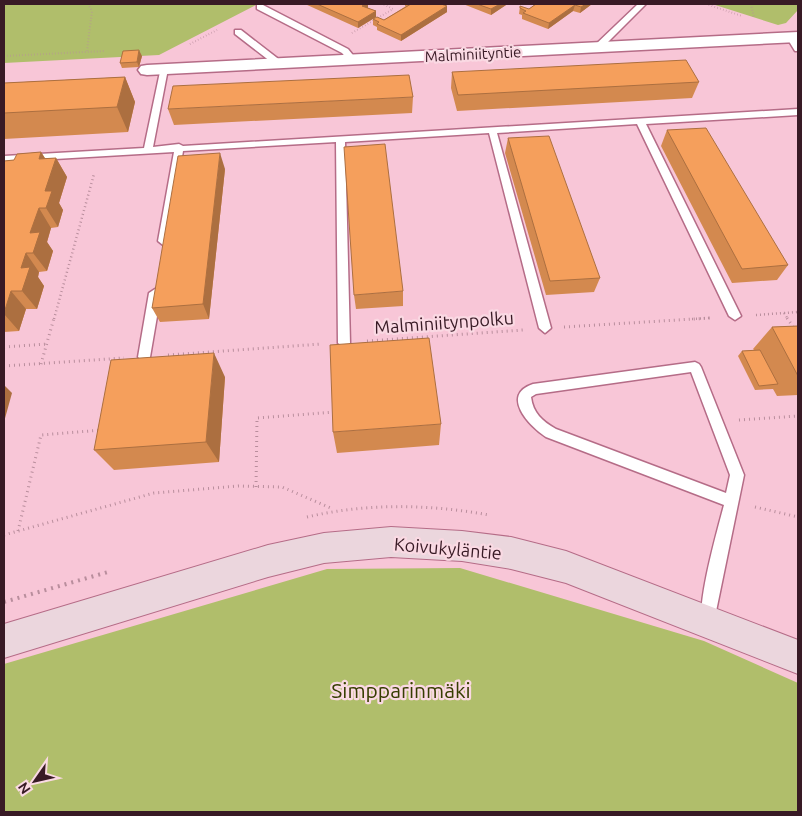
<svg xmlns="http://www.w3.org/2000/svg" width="802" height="816" font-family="Ubuntu,sans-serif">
  <rect width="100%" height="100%" fill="#f8c6d7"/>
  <!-- green -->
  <path fill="#b0be6b" d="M4,4H258L159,55L4,63Z
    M712,4H798V10L786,23L778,25Z
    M460,568L704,641L798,683V812H4V664L327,569Z"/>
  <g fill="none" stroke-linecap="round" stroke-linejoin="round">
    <!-- service casing -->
    <g stroke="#b56c87" stroke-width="3">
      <path id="service" d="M638,4H646L600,50H594V46Z
        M257,5H263L348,49L357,60L350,62L342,53L257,9Z
        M235,30H241L281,61V65H275L235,34Z
        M788,36L795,38L798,43V51H795L787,38Z
        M161,67L168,69L153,147L179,144L183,146L798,109V115L646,124L741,316L735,320L729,316L637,124L497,133L551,328L545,333L539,328L489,133L345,142L350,343L344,348L338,343L336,142L183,151L168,241L163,245L158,241L174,152L4,162V156L144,148Z
        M155,289L161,293L150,357L144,362L138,357L149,293Z
        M695,362L699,364L701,367L744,475L713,626L708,629L703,626C695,608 718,528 724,505L546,437C529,426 500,395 533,384ZM691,372L730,475L726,493L556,429C542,421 533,413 531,397L536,394Z"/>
    </g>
    <!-- minor casing -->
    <g stroke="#b56c87" stroke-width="3">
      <path id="minor" d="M798,32V42L147,75L141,74L138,70L141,66L147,65Z"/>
    </g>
    <!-- secondary casing -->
    <g stroke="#b56c87" stroke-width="2">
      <path id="secondary" d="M391,527L462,531L511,537L566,551L798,640V674L566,583L511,569L462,561L391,557L324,563L268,577L4,658V624L268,545L324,533Z"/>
    </g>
    <!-- path-far3 -->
    <path stroke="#b98e9d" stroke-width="2" stroke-dasharray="0.5 2.5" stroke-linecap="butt" d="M706,4L742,16
      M751,4L754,18
      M352,33L393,9L383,4
      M190,44L217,30
      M87,51L92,11L88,4
      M4,56L105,51"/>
    <!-- path-far2 -->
    <path stroke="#b98e9d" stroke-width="2.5" stroke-dasharray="1 3" stroke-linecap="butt" d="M784,313L788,319
      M756,315L798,312
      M54,319L94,174
      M692,319L710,318"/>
    <!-- path-far1 -->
    <path stroke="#b98e9d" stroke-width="3" stroke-dasharray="1 4" stroke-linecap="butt" d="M787,318L798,334
      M564,327L710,318
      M367,341L523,330
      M4,347L47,344
      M168,355L321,344
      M41,364L54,318
      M4,366L124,358
      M739,420L798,416
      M256,487L257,418L335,412
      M755,507L798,517
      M307,517C367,503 428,504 489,515
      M18,531L41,435L102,430
      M4,535L154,493L238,486L282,487L333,509"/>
    <!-- path -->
    <path stroke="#b98e9d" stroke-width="4" stroke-dasharray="2 5" stroke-linecap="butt" d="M4,602L108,572"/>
    <!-- service -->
    <use href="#service" fill="#fff" fill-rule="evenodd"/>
    <!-- minor -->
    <use href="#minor" fill="#fff" fill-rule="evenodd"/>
    <!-- secondary -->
    <use href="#secondary" fill="#ebd6dd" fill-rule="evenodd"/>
  </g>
  <!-- wall -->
  <path fill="#d3894f" d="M305,4H368V8L376,11V17L358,28Z
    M405,4H441L447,12L401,41L377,30V27L373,25V19L384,20L406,6H405Z
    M463,4H506V5L491,15Z
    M536,4H592L580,13L573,11L548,29L522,19V15L519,14L520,6L529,9Z
    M142,56L139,67L122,68L120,63Z
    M452,72L699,82L692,98L457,111L451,88Z
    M125,77L135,102L128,132L4,139V83Z
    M413,97L412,113L174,125L168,109Z
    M667,130L788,265L777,280L732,283L661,146Z
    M508,138L600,278L594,292L546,295L505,153Z
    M41,152L45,158H56L67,177L59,203L63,210L58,227L51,228L47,242L53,251L47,271L39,272L38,277L44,286L37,309H26L19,331L4,332V161L14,160Z
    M225,169L209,319L160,322L152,308Z
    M403,291V306L356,309L354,295Z
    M798,326V395L777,396L773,389L755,390L738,356L742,351L754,350L753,349L772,327Z
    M225,377L219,462L114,470L94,450Z
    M441,424L439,445L337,453L333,432Z"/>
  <!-- shaded-wall -->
  <path fill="#ac6f40" d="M366,4H368V8L362,6Z
    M500,4H506V5L491,15V9Z
    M586,4H592L580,13L581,7Z
    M575,5L573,11L548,29L549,23Z
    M447,6V12L401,41V35Z
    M376,11V17L358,28V22Z
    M139,50L142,56L139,67L137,62Z
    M125,77L135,102L128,132L117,107Z
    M41,152L52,170L56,158L67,177L59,203L63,210L58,227L46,208L45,191L39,159Z
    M220,153L225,169L209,319L203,304Z
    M39,208L51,228L47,242L53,251L47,271L33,253L30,233Z
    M26,253L39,272L38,277L44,286L37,309L22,291L21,268Z
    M11,291L26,309L19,331L4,314Z
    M214,353L225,377L219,462L206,442Z
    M4,385L12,393L4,422Z"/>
  <!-- building -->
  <path fill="#f59f5c" stroke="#ac6f40" d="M317,4H366L362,6L376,11L358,22Z
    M411,4H441L447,6L401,35L377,24L379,22L373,19L377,17L384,20Z
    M477,4H500L491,9Z
    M536,4H586L581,7L575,5L549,23L523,13L526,11L520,8V6L529,9Z
    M139,50L137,62L120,63L123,51Z
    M686,60L699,82L458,95L452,72Z
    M409,75L413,97L168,109L173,86Z
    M125,77L117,107L4,113V83Z
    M706,128L788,265L742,269L667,130Z
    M549,136L600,278L550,281L508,138Z
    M385,144L403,291L354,295L344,147Z
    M41,152L39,159L56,158L45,191H52L46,208H39L30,233L40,232L33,253H26L21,268L30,267L22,291H11L4,313V161L14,160L17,154Z
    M220,153L203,304L152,308L178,156Z
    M798,326V376L772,327Z
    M429,338L441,424L333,432L330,345Z
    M760,350L778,384L759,386L742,351Z
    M214,353L206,442L94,450L111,360Z"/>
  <g text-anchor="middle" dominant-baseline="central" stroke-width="4.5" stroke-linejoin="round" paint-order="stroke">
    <!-- far-street labels -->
    <g font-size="15" fill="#381a25" stroke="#fad9e3">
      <text transform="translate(473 54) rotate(-3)">Malminiityntie</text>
    </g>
    <!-- street labels -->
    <g font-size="18" fill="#381a25" stroke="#fad9e3">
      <text transform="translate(444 322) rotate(-4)">Malminiitynpolku</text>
      <text transform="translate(448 548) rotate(5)">Koivukyläntie</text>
    </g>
    <!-- near-park labels -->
    <g font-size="21" fill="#363d01" stroke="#fad9e3">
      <text x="401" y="690">Simpparinmäki</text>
    </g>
  </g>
  <!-- border -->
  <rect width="802" height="816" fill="none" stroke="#381a25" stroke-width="10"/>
  <!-- north arrow -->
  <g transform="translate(35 781) rotate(236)" stroke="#fad9e3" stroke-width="4" paint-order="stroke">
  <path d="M0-4L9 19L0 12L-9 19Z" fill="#381a25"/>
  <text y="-8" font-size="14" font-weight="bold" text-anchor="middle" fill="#381a25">N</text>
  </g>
</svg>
